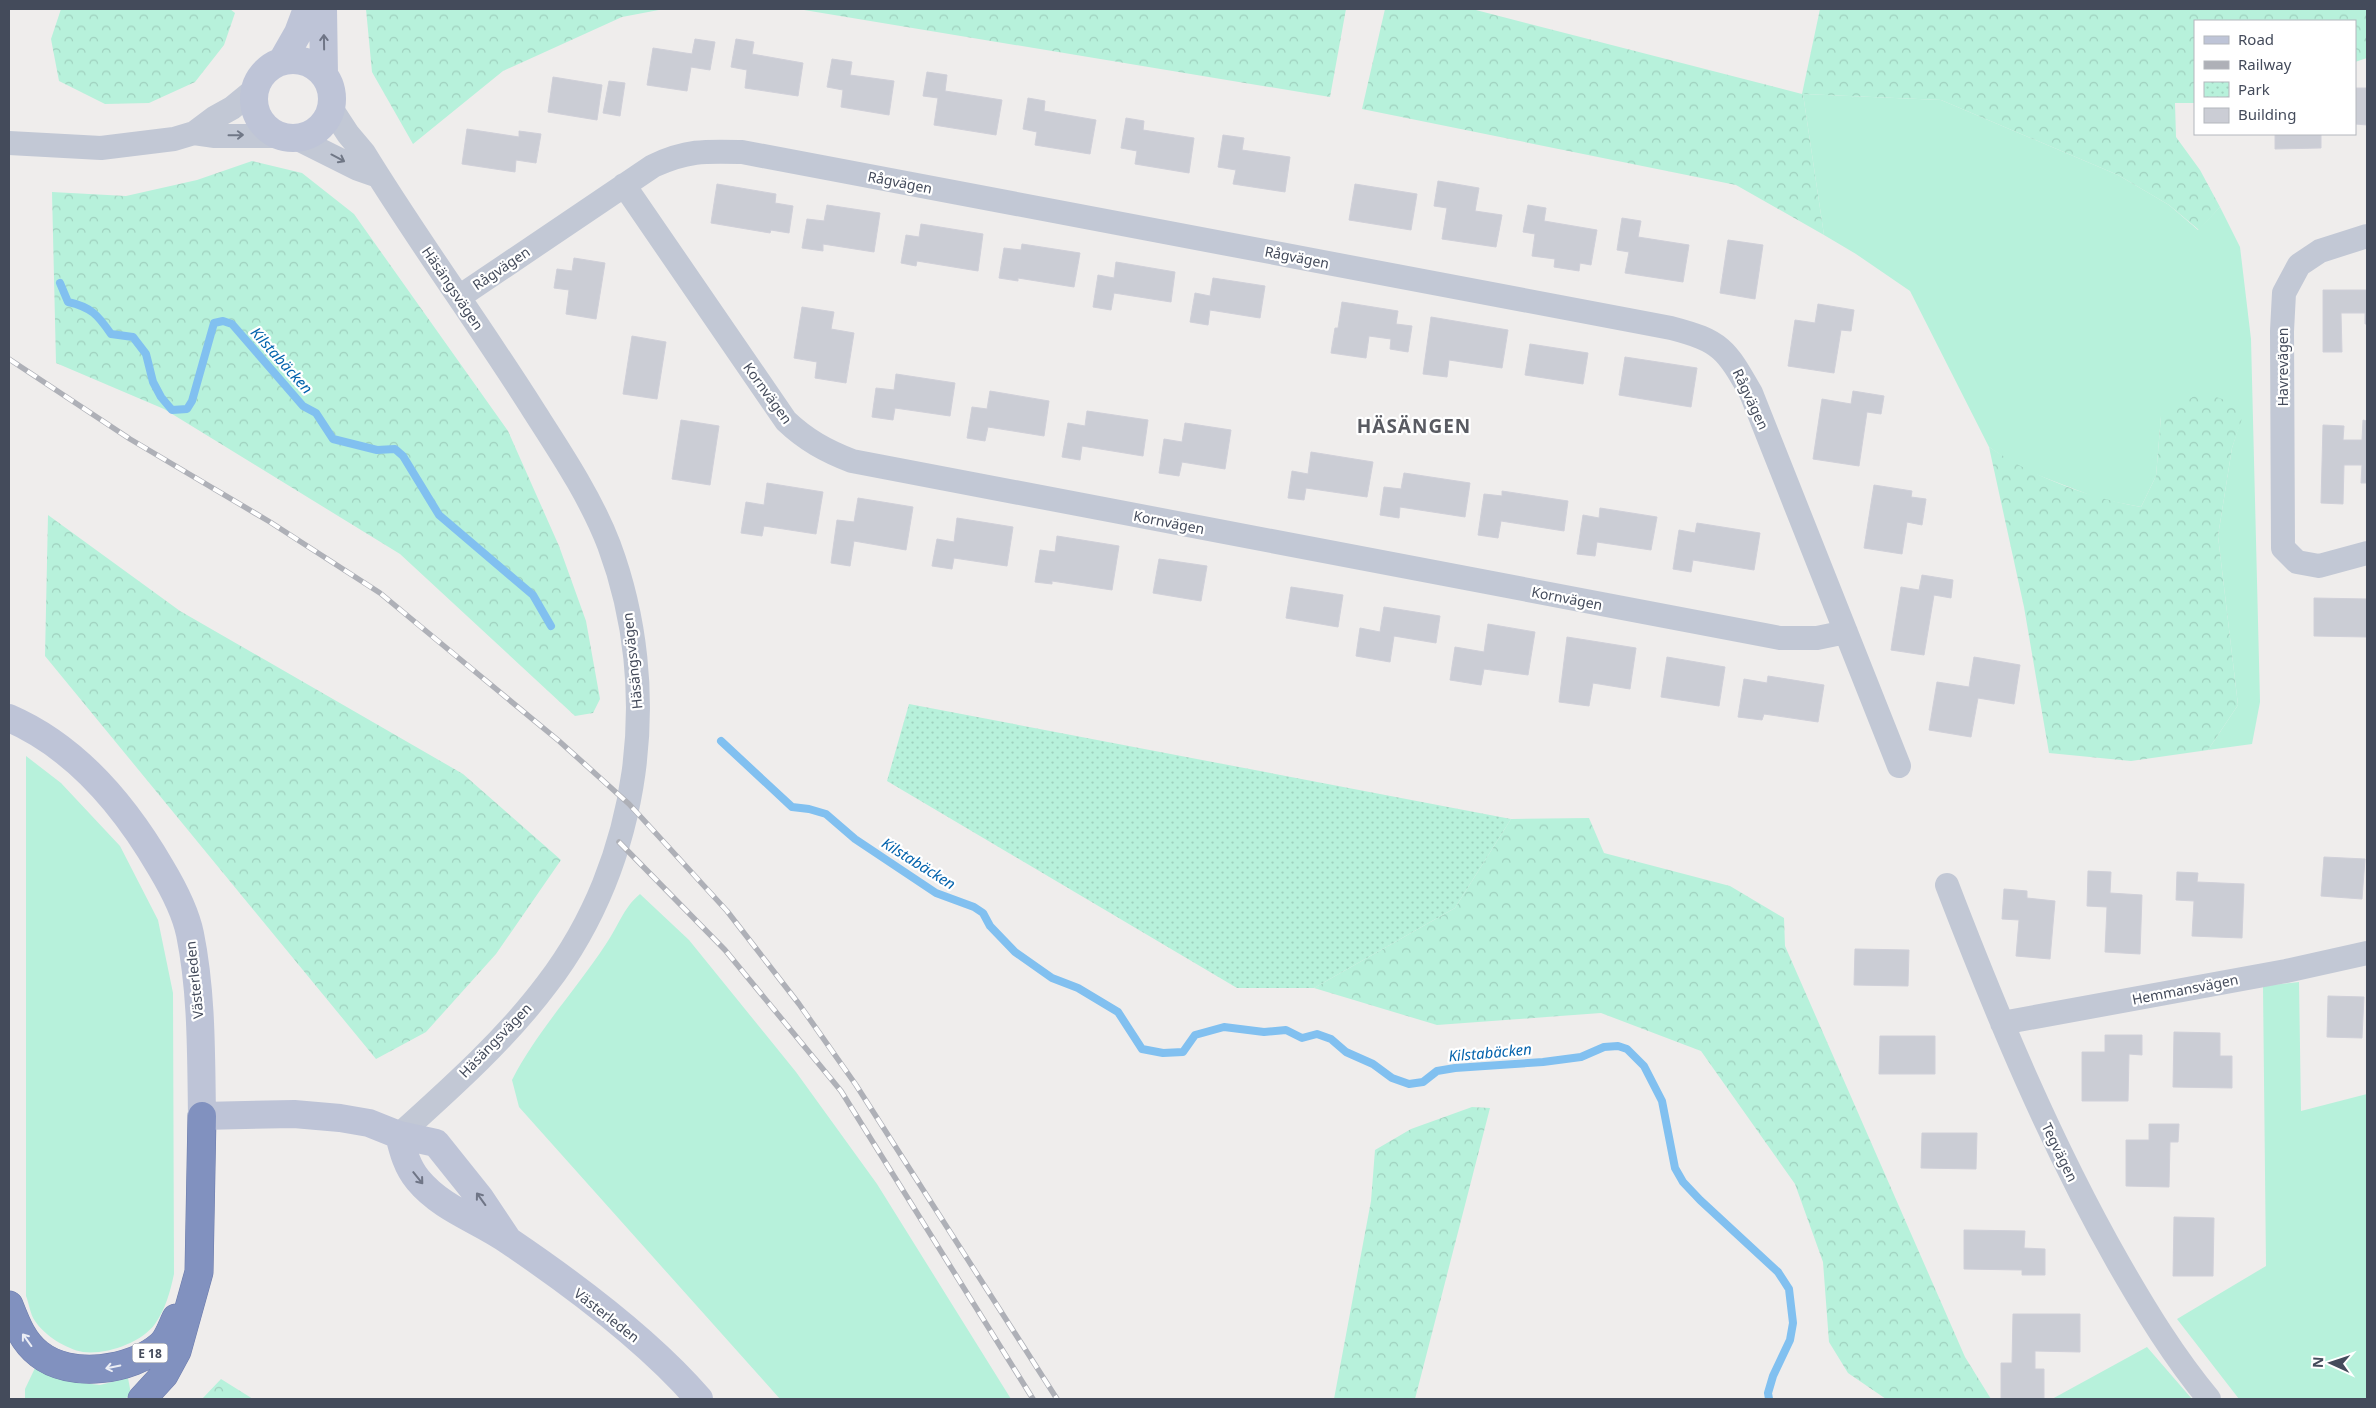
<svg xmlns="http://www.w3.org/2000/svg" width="2376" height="1408" font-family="'Noto Sans',sans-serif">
  <defs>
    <pattern id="forest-crowns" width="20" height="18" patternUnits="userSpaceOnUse" patternTransform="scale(1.25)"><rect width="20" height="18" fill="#b7f1db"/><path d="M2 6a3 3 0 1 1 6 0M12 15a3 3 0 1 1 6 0" fill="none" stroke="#9fd0be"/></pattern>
    <pattern id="park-dots" width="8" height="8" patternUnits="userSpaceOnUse" patternTransform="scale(1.25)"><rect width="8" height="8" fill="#b7f1db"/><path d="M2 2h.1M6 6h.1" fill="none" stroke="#9fd0be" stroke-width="1.8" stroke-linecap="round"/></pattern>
  </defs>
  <rect width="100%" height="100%" fill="#efedec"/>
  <!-- grass -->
  <path fill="#b7f1db" d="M1803,94L1941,100L2118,175L2169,205L2198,230L2220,207L2240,247L2251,339L2260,702L2252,744L2208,750L2238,705L2218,536L2232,448L2245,407L2161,416L2156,476L2141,507L2100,499L2020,468L1989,447L1910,291L1856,254L1824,235Z
    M26,756L61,783L120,846L158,920L173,993L174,1274C170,1292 166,1308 155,1324C141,1343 106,1355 83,1352C66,1349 44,1335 35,1321C30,1314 29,1303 26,1296Z
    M640,894L689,940L796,1072L877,1184L1011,1399H780L519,1107L512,1080C537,1031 576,990 606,944C618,927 623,908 640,894Z
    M2299,982L2301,1111L2367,1094V1399H2239L2177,1319L2266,1266L2263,986Z
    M2147,1347L2192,1399H2052Z
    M35,1368L67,1381L100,1385L128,1378L131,1394L125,1399H25V1389Z"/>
  <!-- forest -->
  <path fill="url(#forest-crowns)" d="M61,9H230L235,13L224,45L195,82L149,103L105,104L59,81L51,39Z
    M366,9H664L622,17L503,71L413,144L372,72Z
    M798,9H1346L1330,97Z
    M1385,9H1472L1802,94L1820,9H2367V58L2355,62V21H2195V103H2175L2176,137L2200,170L2220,207L2199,230L2169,205L2118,175L1941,100L1803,94L1824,235L1736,185L1362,109Z
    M252,161L302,173L354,214L508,431L559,546L586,621L600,699L593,713L575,716L400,554L164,409L56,363L52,192L126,196L197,180Z
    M2201,392L2246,407L2232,448L2218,536L2238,705L2208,750L2131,761L2049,753L2024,607L1989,447C2035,478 2087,497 2141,507L2156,476L2161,416Z
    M48,515L180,611L463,774L561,860L496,954L426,1032L376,1059L45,656Z
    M1589,818L1604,853L1730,886L1784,918L1785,946L1965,1357L1991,1399H1886L1848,1373L1829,1342L1823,1262L1795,1184L1701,1051L1601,1013L1437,1025L1314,988L1455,908L1511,819Z
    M1472,1107L1490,1108L1415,1399H1334L1371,1201L1375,1150L1411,1129Z
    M221,1379L253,1399H202Z"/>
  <!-- park -->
  <path fill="url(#park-dots)" d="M909,704L1511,819L1455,908L1314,988H1237L887,781Z"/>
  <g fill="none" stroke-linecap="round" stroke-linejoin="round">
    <!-- stream -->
    <path stroke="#81c0f0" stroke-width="8" d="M60,283L68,302C91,307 98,315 111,334L133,337L146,354L153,382L161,397L172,410L187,409L192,401L214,323L223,321L232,324L303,406L316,413L333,439L377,450L395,449L403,456L439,515L533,595L551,626
      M721,741L792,807L809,809L826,814L855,839L936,893L974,907L983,913L990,926L1015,952L1052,978L1078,988L1118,1012L1142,1049L1163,1053L1183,1052L1195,1035L1224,1027L1264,1032L1286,1030L1302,1038L1317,1034L1331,1039L1346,1052L1373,1064L1392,1078L1409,1084L1423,1082L1437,1071L1455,1068L1543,1062L1581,1057L1604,1047L1618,1046L1627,1049L1644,1066L1662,1101L1675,1168L1683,1182L1700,1200L1778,1272L1789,1289L1793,1323L1790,1340L1773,1376L1768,1393L1769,1399"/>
  </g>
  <!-- building -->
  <path fill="#cbcdd5" stroke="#d0d0d9" d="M695,39L715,42L710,70L691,67L687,91L647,85L653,48L692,54Z
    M736,39L754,42L752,54L803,63L798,96L745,88L747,70L731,67Z
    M832,59L852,62L850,75L894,81L889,115L841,107L843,90L827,87Z
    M927,72L947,75L945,91L1002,100L996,135L934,125L938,98L923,96Z
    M553,77L602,85L597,120L548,112Z
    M609,81L625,83L620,116L603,113Z
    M2355,88H2367V125L2355,124Z
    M1028,98L1045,101L1044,111L1096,120L1090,154L1035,145L1037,132L1023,129Z
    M1126,118L1144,121L1143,130L1194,138L1189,173L1135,164L1137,151L1121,148Z
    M467,129L519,137V131L541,134L536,163L516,160L515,172L462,164Z
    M2275,134H2321V148L2275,149Z
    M1223,135L1244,138L1242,150L1290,157L1285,192L1233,184L1236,170L1218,167Z
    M1438,181L1479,188L1475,211L1502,215L1496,247L1442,239L1447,208L1434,206Z
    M717,184L776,194L775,203L793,206L789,233L771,230L770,233L711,223Z
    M1355,184L1417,194L1411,230L1349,220Z
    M827,205L880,213L874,252L823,244V251L802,248L807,219L824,221Z
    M1528,205L1546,208L1544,221L1597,230L1591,265L1580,263L1579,271L1554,267L1555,259L1532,256L1535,234L1523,232Z
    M1622,218L1641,221L1638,237L1689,245L1683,282L1625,273L1629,252L1617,250Z
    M921,224L983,234L978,271L917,261L916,266L901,263L906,235L919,237Z
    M1728,240L1763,245L1755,299L1720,293Z
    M1022,244L1080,253L1074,287L1018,278V281L999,278L1004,248L1021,250Z
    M574,258L605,263L596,319L566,314L569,290L554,288L557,269L572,271Z
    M1116,262L1175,272L1171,302L1114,293L1111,310L1093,307L1098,275L1114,278Z
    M1213,278L1265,286L1260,318L1210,310L1208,325L1190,322L1195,293L1210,296Z
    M2323,290H2367V324H2365V313H2341L2342,352H2323Z
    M1342,302L1398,311L1396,324L1412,326L1408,352L1390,349L1391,339L1369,336L1366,358L1331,353L1335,328H1338Z
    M1818,304L1854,310L1851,331L1841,330L1834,373L1788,366L1795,320L1815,323Z
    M802,307L834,312L831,329L854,333L846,383L815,378L817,362L794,358Z
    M1431,317L1508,330L1502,368L1449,360L1447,377L1423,374Z
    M632,336L666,342L657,399L623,394Z
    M1530,344L1588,353L1583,384L1525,375Z
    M1625,357L1697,368L1691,407L1619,395Z
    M896,374L955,383L950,416L895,408L893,420L872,417L876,388L894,390Z
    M990,391L1049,401L1044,436L988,427L985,441L967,438L972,407L987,409Z
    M1853,391L1884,396L1881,414L1867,412L1859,466L1813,459L1822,399L1851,404Z
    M1087,411L1148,420L1143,456L1082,446L1080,460L1062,457L1068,423L1085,426Z
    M681,420L719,426L710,485L672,479Z
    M2363,420L2367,421V483H2361L2362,465H2344L2343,504L2321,503L2323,425L2344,426L2343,440H2362Z
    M1185,423L1231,430L1225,469L1182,462L1179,476L1159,473L1164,439L1182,442Z
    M1311,452L1373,462L1367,497L1306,488L1304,500L1288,498L1292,471L1308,474Z
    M1404,473L1470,483L1465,517L1400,507L1399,518L1380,515L1384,487L1401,489Z
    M767,483L823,492L816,534L764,526L762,536L741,533L746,502L764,505Z
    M1874,485L1912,491L1911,497L1926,499L1922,525L1907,522L1902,554L1864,548Z
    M1502,491L1568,501L1564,531L1501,521L1498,538L1478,535L1484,494L1502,496Z
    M858,498L913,507L906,550L854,541L850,566L831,563L837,520L854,522Z
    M1600,508L1657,517L1651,550L1597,542L1595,556L1577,554L1583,515L1599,518Z
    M957,518L1013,527L1007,566L954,558L952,569L932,566L937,539L954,542Z
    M1697,523L1760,533L1754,570L1693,560L1691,572L1673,569L1679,530L1695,533Z
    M1057,536L1119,546L1112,590L1052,581V584L1035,582L1040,550L1055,552Z
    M1159,559L1207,566L1201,601L1153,593Z
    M1922,575L1953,580L1951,598L1934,595L1924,655L1891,650L1901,587L1919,590Z
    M1291,587L1343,595L1338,627L1286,618Z
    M2314,598L2367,599V637L2314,636Z
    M1384,607L1440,616L1436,643L1394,636L1390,662L1356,656L1360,628L1380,632Z
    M1488,624L1535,632L1528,675L1484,669L1481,685L1450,680L1455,647L1484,652Z
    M1567,637L1636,648L1630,689L1593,683L1589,706L1559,702Z
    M1667,657L1725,667L1719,706L1661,697Z
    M1974,657L2020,665L2014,704L1978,698L1971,737L1929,730L1937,682L1969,687Z
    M1768,676L1824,685L1818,722L1764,714L1762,720L1738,717L1744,679L1767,683Z
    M2324,857L2365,859L2362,899L2321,896Z
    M2088,871L2111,872L2110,893L2142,895L2140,954L2105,952L2107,907L2087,906Z
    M2177,872L2198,873L2197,882L2244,884L2242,938L2192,936L2194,901L2176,900Z
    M2004,889L2027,891V898L2055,901L2050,959L2016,956L2019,920L2002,919Z
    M1855,949L1909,950L1908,986L1854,985Z
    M2328,996L2364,997L2362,1038L2327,1037Z
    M2174,1032L2220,1033V1056H2232V1088L2173,1087Z
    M2105,1035H2142V1055L2129,1054L2128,1101H2082V1052H2105Z
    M1880,1036H1935V1074H1879Z
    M2149,1124H2179L2178,1142H2170L2169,1187L2126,1186V1140H2149Z
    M1922,1133H1977L1976,1169L1921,1168Z
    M2174,1217L2214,1218L2213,1276H2173Z
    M1964,1230L2025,1231L2024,1248L2045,1249V1275H2022V1270L1964,1269Z
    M2013,1314H2080V1352L2035,1351V1369H2044V1399L2001,1398V1363H2012Z"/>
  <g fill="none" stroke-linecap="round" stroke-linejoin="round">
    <!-- highway casing -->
    <g stroke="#6c7bab" stroke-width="29">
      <path id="highway" d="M9,1305C16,1323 23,1342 39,1354C70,1379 132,1371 161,1345C168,1339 172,1326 176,1318
        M142,1399L164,1375L177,1351L199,1272L202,1116"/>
    </g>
    <!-- street -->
    <path stroke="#c2c8d5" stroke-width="24" d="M331,108L348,134L364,153C418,241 479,324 534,411C561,453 591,498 609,545C663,690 641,861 547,984C505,1040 451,1088 399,1135
      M194,133L215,136H277
      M298,139L358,169L378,176
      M9,143L101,148L174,139L194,133L214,118L232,108L254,90
      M624,185L786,421C806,440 826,451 852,461L1780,638H1817L1846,632
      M2367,236L2320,251L2299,265L2284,293L2282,331L2283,548L2297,562L2319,566L2367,553
      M459,297L653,166C687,150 706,151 742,152L1671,328C1721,341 1726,349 1751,393L1899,766
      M1947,885C1997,1015 2050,1143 2119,1264C2146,1311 2174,1357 2209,1399
      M2002,1023L2286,971L2367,953"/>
    <!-- secondary -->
    <path stroke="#bec4d7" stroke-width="28" d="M323,9L324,75
      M254 99a39 39 0 1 1 78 0a39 39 0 1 1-78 0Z
      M282,61L298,33L307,9
      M9,718C76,747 125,806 161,868C173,888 185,910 190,934C202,993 201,1056 202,1116L294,1114L340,1118L369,1123L399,1135L436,1143L480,1198L508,1240
      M399,1135C403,1151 407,1167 418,1180C442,1209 479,1220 509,1241C574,1285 648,1340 699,1399"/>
    <!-- highway -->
    <use href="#highway" stroke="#8191bf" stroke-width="28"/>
    <!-- rail casing -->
    <g stroke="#aeb0b7" stroke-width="5.5">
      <path id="rail" d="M9,359L130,439L270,522L380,593L559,741L629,804L727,911L799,1004L856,1085L1057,1399
        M619,842L725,950L841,1091L1033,1399"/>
    </g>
    <!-- rail -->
    <use href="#rail" stroke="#fff" stroke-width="4" stroke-dasharray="11" stroke-linecap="butt"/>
  </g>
  <!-- one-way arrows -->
  <defs><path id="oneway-shaft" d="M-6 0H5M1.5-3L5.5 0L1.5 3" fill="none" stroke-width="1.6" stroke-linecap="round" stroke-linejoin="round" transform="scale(1.25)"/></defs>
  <g stroke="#6f7586">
    <use href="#oneway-shaft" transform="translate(324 42) rotate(-91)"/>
    <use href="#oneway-shaft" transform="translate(418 1178) rotate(51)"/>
    <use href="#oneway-shaft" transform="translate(481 1199) rotate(-126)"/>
  </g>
  <g stroke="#707786">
    <use href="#oneway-shaft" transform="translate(236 135) rotate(-1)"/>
    <use href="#oneway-shaft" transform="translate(338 158) rotate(28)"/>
  </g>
  <g stroke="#eceef5">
    <use href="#oneway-shaft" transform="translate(27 1340) rotate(-126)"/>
    <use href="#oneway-shaft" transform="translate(113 1367) rotate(168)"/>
  </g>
  <g text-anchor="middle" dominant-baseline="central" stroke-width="4.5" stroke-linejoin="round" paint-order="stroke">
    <!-- shield labels -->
    <rect fill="#fff" stroke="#7c818c" stroke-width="1" x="132.5" y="1343.5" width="35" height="19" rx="4"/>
    <g font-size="12" font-weight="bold" fill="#444b5b">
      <text x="150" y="1353">E 18</text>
    </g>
    <!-- street labels -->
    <g font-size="14" fill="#444b5b" stroke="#fff">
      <text transform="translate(900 182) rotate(11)">Rågvägen</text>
      <text transform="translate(1297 257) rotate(11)">Rågvägen</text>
      <text transform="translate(501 268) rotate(-34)">Rågvägen</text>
      <text transform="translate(453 288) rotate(56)">Häsängsvägen</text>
      <text transform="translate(2282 367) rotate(-90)">Havrevägen</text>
      <text transform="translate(768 393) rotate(54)">Kornvägen</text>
      <text transform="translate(1751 399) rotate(65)">Rågvägen</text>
      <text transform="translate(1169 522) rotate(11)">Kornvägen</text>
      <text transform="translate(1567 598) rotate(11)">Kornvägen</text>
      <text transform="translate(632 661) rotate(-96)">Häsängsvägen</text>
      <text transform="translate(194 980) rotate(-96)">Västerleden</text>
      <text transform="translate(2185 989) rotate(-11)">Hemmansvägen</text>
      <text transform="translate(495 1040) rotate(-46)">Häsängsvägen</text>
      <text transform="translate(2060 1152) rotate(64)">Tegvägen</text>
      <text transform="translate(607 1315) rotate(38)">Västerleden</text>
    </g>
    <!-- water labels -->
    <g font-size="15" font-style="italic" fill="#0463ad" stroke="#fff">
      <text transform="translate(282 360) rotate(48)">Kilstabäcken</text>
      <text transform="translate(919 863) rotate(32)">Kilstabäcken</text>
      <text transform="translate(1490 1052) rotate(-5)">Kilstabäcken</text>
    </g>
    <!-- district labels -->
    <g font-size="19" font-weight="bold" letter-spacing="1" fill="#595b62" stroke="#fff">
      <text x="1414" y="426">HÄSÄNGEN</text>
    </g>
  </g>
  <!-- border -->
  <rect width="2376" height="1408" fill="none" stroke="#444b5b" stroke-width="20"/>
  <!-- legend -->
  <rect x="2194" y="20" width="162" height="115" fill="#ffffff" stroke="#b4b7bd"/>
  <rect x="2204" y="36" width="25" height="8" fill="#bec4d7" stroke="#b4b7bd"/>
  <text x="2238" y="45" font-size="15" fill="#444b5b">Road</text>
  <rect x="2204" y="61" width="25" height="8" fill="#aeb0b7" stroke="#b4b7bd"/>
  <text x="2238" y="70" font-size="15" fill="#444b5b">Railway</text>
  <rect x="2204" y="82" width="25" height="15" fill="url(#park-dots)" stroke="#b4b7bd"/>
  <text x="2238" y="95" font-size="15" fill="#444b5b">Park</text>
  <rect x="2204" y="108" width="25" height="15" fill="#cbcdd5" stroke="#b4b7bd"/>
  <text x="2238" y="120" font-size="15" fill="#444b5b">Building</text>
  <!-- north arrow -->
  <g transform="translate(2331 1363) rotate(273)" stroke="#ffffff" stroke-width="4" paint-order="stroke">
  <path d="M0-4L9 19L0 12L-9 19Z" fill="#444b5b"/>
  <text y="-8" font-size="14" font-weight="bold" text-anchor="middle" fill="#444b5b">N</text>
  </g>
</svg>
